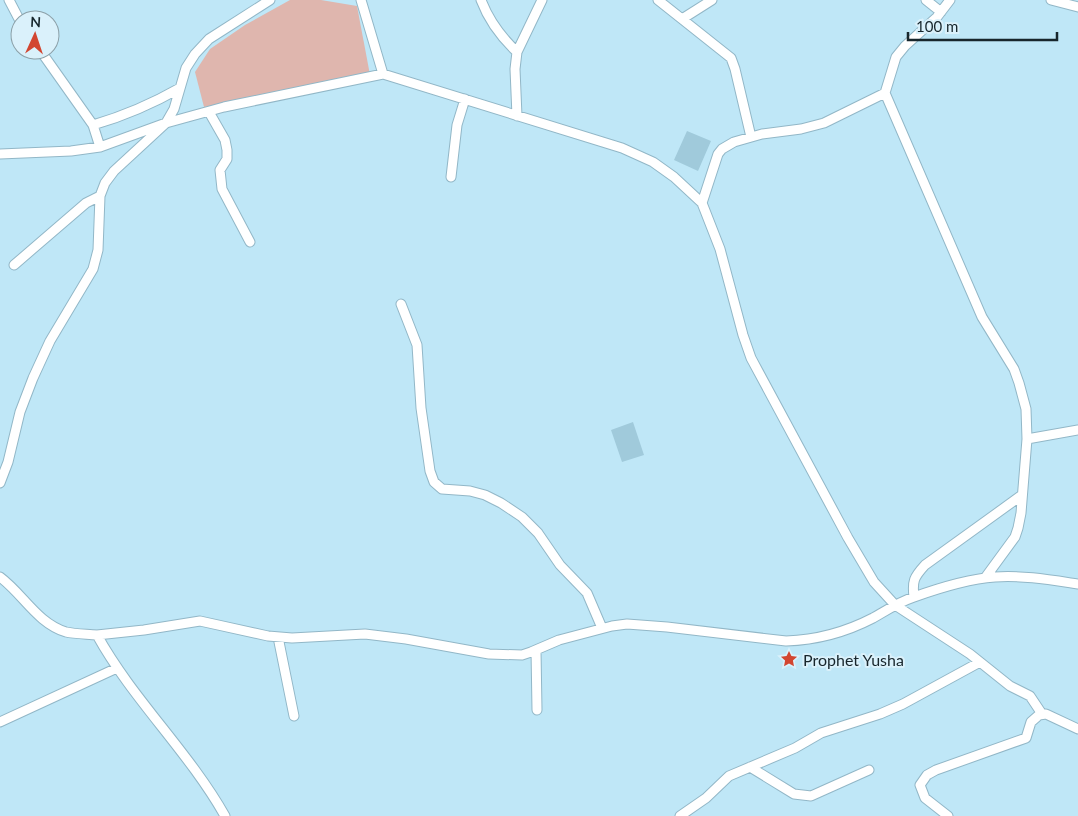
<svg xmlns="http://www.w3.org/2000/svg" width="1078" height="816" font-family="Lato,sans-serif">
  <rect width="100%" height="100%" fill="#bfe7f7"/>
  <!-- green -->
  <path fill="#dfb6ae" d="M290,0H321L357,6L370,75L204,107L195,72L210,49L245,25Z"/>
  <!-- building -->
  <path fill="#a0cadb" d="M687,131L711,141L698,171L674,160Z
    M633,422L644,455L622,462L611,430Z"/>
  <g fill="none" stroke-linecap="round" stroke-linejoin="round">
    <!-- minor casing -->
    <g stroke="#92b7c7" stroke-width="11">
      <path id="minor" d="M9,0L20,21
        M361,0L383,74
        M481,0C489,21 501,37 517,52
        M658,0L731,58L735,69L751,137
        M926,0L941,12
        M1051,0L1078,7
        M682,19L712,0
        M40,50L93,125L100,147
        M885,93L896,57L905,46L937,17L950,0
        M209,112L225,140L227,150V159L220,170L222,189L250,242
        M517,116L515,69L517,52L542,0
        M93,125C124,116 152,104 180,88
        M0,154L71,151L100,147L166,123L224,107L383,74L622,148L653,162L674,177L702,203L720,249L743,335L751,358L848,538L874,582L895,605L970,654L1010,686L1030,696L1042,714
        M451,177L457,125L465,99
        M702,203L718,154L722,149L734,142L762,134L801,129L824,123L885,93L982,317L1014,369L1019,383L1026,409L1027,439L1078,430
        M14,265L86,203L100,196
        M401,304L417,345L421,408L430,471L434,482L442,489L470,491L485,495L501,503L522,517L538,533L560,565L587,593L602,628
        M0,483L8,462L20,412L33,378L50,341L93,269L98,250L100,196L105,183L114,171L166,123L174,109L186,68L195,54L209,39L270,0
        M0,577C23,594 37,623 66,632C75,634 87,634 97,635C133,700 189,752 225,816
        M985,578L1015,537L1018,528L1021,513L1027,439
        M914,597C912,581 914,577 925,565L1022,495
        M97,635L144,630L200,621L268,636L292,638L365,634L406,639L489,654L522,655L531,652L559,640L612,626L627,624L667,627L786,641C817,640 846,632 873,618C887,610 899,602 914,597C939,588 968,579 995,577C1022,575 1051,580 1078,584
        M278,637L294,716
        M536,650L537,710
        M0,722L117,668
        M750,767L794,794L811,796L869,770
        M680,816L706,798L729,776L795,748L821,733L880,714L903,704L980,662
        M948,816L925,798L920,785L927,775L936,770L1026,738L1031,722L1039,715L1046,714L1078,729"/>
    </g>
    <!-- minor -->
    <use href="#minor" stroke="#fff" stroke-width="9"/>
  </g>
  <!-- icons -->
  <defs>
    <g id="sight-bare" transform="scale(1.35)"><path d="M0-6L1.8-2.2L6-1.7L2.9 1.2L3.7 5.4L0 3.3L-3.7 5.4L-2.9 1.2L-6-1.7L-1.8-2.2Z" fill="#d24631" stroke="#daf1fb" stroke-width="2.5" paint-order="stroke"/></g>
  </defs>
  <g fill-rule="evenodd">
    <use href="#sight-bare" x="789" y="659"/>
  </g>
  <g text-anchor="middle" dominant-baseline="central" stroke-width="4" stroke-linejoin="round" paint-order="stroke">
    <!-- poi labels -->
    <g font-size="16" fill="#17262c" stroke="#daf1fb" text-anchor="start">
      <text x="803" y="659">Prophet Yusha</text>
    </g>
  </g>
  <!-- north arrow -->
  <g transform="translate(35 35) rotate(3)"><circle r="24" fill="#daf1fb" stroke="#8ca0a8"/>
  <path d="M0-4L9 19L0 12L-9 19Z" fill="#d24631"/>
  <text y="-8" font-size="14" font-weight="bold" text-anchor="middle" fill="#17262c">N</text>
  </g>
  <!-- scale -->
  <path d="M908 32v8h149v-8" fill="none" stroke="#17262c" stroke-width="2.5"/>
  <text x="916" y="32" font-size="15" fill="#17262c" stroke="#daf1fb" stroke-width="4" paint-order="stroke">100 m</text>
</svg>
